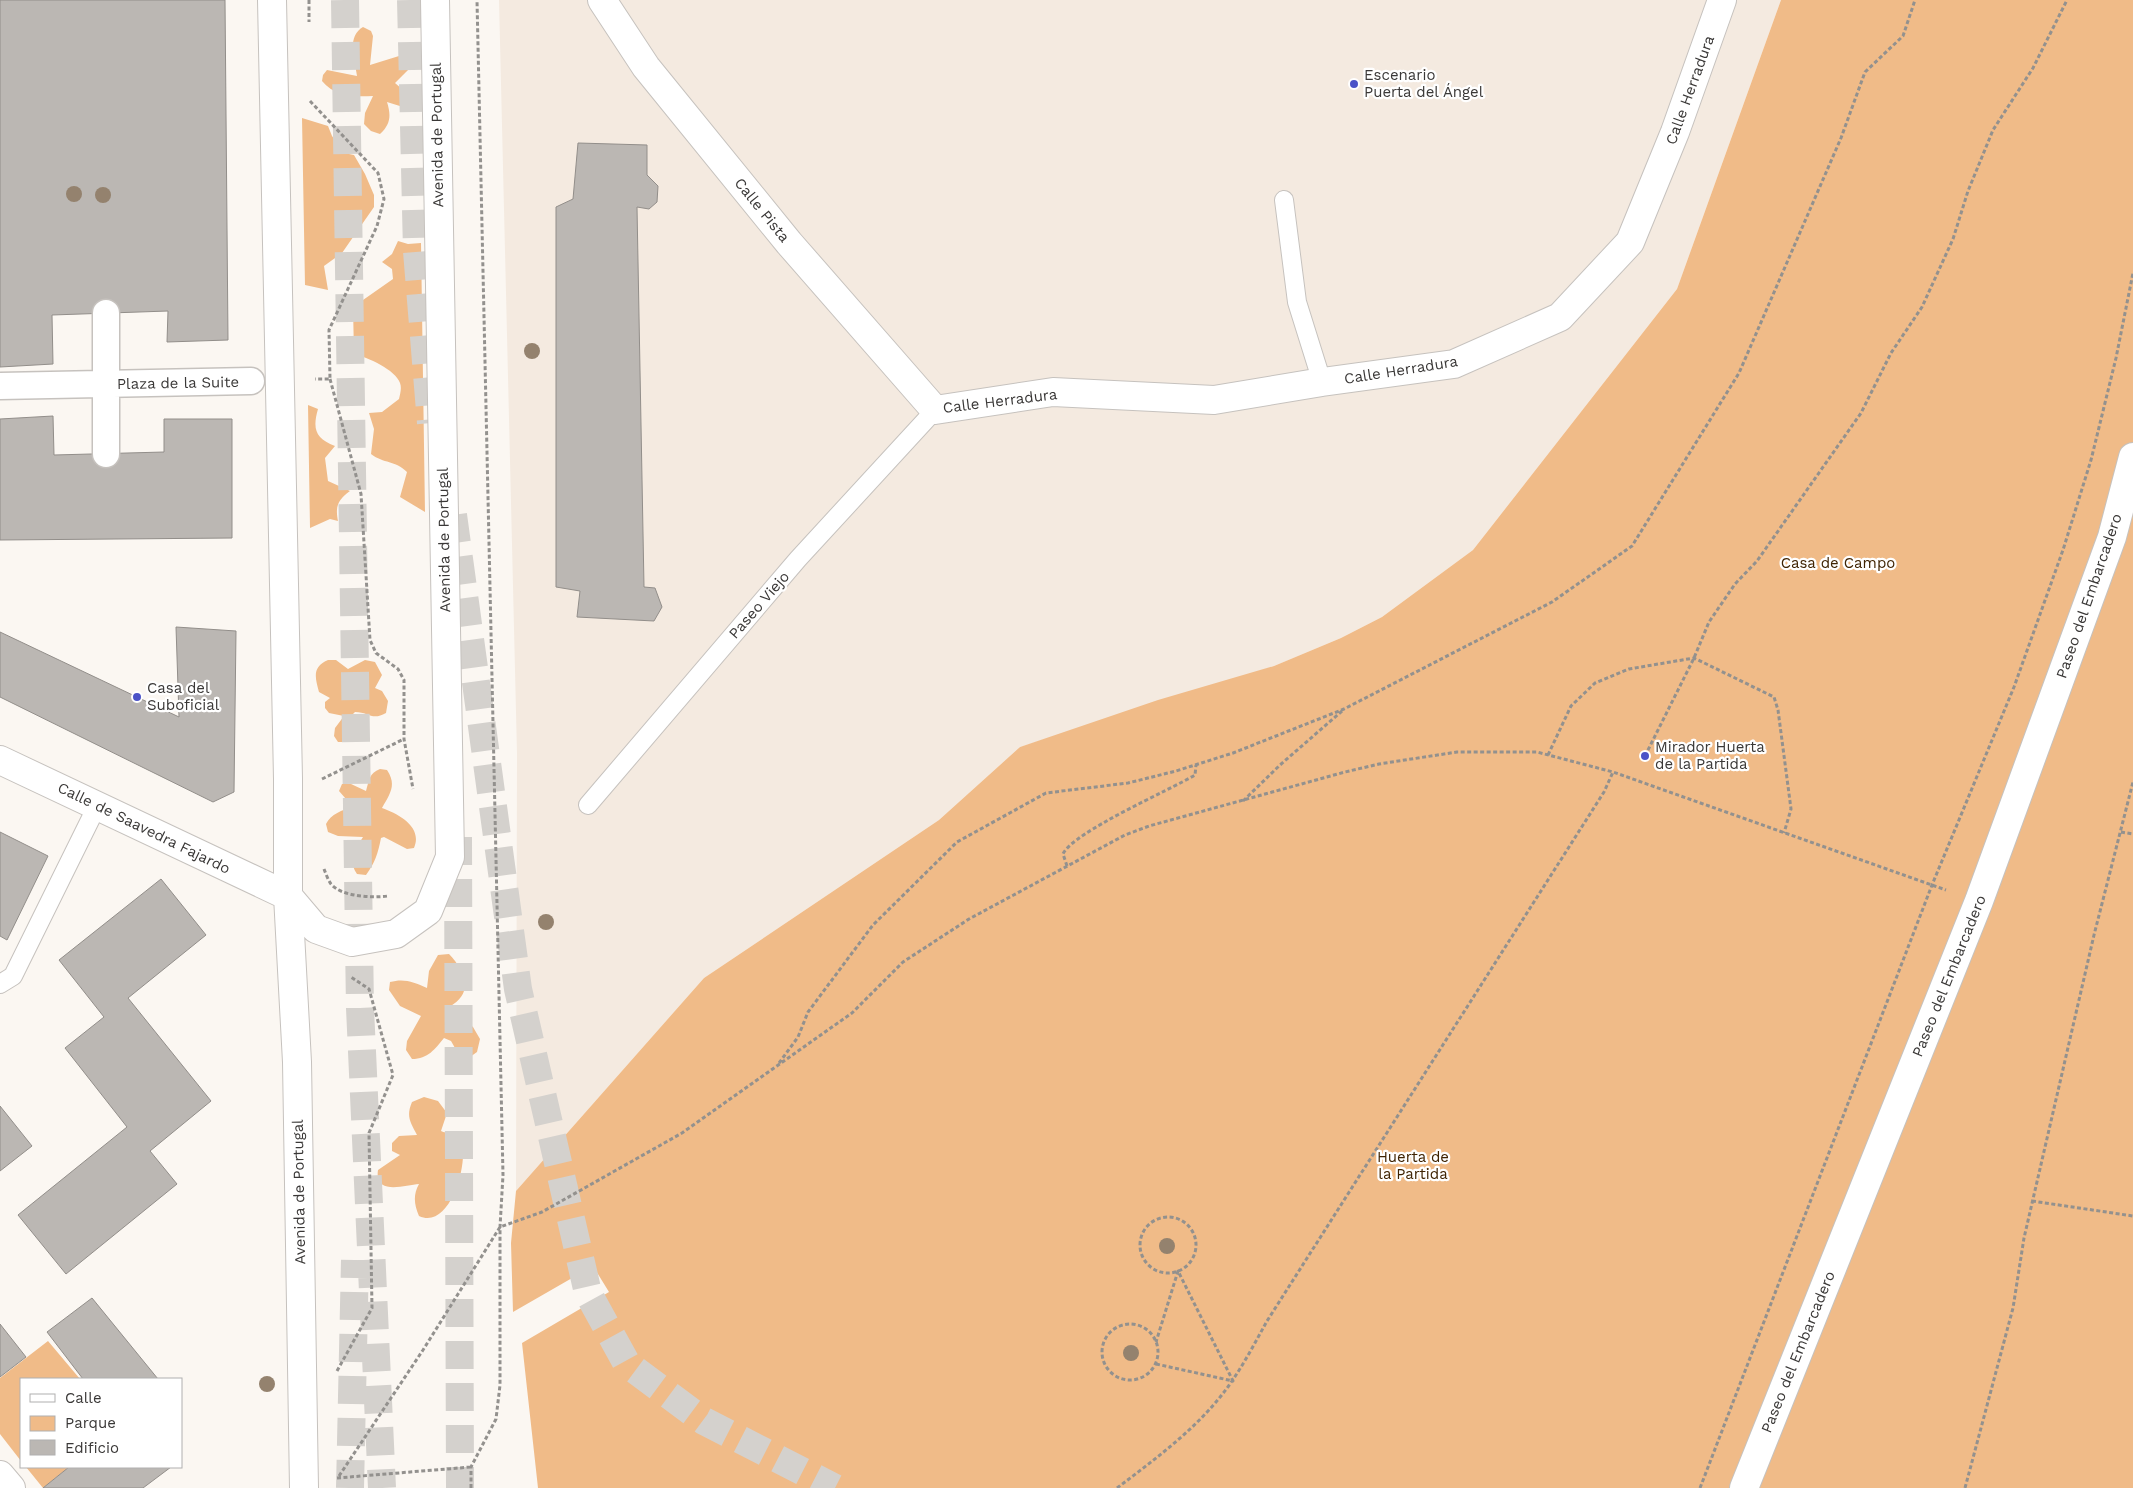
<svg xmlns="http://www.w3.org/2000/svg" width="2133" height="1488" font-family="'Work Sans',sans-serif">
  <rect width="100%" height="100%" fill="#fbf7f2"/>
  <!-- built -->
  <path fill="#f4eae0" d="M499,0H1781L1677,289L1473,550L1382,617L1341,638L1274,666L1020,747L939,820L704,978L516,1191L517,754Z"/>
  <!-- green -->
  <path fill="#f0bb88" d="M1781,0H2133V1488H538L522,1343L609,1292L593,1266L513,1312L511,1243L516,1191L704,978L939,820L1020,747L1158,700L1274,666L1341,638L1382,617L1473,550L1677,289Z
    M363,27L371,31L373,36L370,65L399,56L408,58L410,68L395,83L409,95V101L403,107L387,102C391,115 391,124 380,134L371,131L364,124L365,113L373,96C354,97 335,97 322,81L323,75L327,70L357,76C355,60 346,37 363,27Z
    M302,118L328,126L332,136L344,153L354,155L365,174L374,195V207L342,253L324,266L328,290L305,285Z
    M398,241L408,244L421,243L425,512L400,497L407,472C395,460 384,464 371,454L374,429L369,413L382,412L399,399C400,394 402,388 400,383C396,370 367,357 354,354L353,307L393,279L392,269L382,262L392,254Z
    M308,405L318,409C312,430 316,438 335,446L325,458L328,481L350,491C338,500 335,506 338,521L330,519L310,528Z
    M328,660H336L348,669L365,660L375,662L382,675L375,688L382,691L388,701L386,713C372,721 369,712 355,712L352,715C353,726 352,734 343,742H338L334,736L335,728L344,716L329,713L325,708V702L330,698L319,692C315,677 312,667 328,660Z
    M380,769L387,770C397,785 390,794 382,808C399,814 423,827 414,848L407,849L384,837L381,838C378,853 375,863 366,875L357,874C347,859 355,850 363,837L338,836L328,832L326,824C331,814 342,810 353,807L339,791L342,784H351L366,791C369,781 369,773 380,769Z
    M449,954C465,971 475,993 449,1007L473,1027L480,1039L477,1052L470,1057L459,1055L451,1041L444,1038C435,1049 428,1059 412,1059L406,1050L407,1041L421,1016L400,1006L389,990L390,982C404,978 414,982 427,988L429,971L438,955Z
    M424,1097L438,1101L447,1113L441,1131C447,1134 454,1132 459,1137C472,1150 453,1232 419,1216C414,1204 413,1195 419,1184C405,1185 374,1196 378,1170L400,1155L392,1151V1143L399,1136L417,1135C410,1122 406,1116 412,1102Z
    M48,1341L80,1379H21V1461L0,1434V1378Z
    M26,1467H69L43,1488Z"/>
  <!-- building -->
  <path fill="#bbb7b3" stroke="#928e8a" d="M0,0H225L228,340L167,342L168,311L52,315L53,364L0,367Z
    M578,143L647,145V175L658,186L657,202L649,209L637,207L644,587L655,588L662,607L654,621L577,617L580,591L556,587V207L573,199Z
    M53,416L54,455L164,452V419H232V538L0,540V419Z
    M176,627L236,631L234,792L213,802L0,697V632L179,717Z
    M0,832L48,856L7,940L0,936Z
    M161,879L206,935L128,998L211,1101L150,1151L177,1184L66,1274L18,1215L127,1127L65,1048L104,1017L59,960Z
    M0,1106L32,1146L0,1171Z
    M92,1298L158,1379H83L47,1332Z
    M0,1324L26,1357L0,1377Z
    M69,1467H171L143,1488H43Z"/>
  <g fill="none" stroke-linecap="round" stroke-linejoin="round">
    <!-- motorway-tunnel -->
    <path stroke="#d4d1cd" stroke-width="28" stroke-dasharray="28 14" stroke-linecap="butt" d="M345,0L360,1008L382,1488
      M411,0L417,251L431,423
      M453,515L518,989L588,1293L627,1364L704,1421L835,1488
      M458,837L460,1488
      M350,1488L355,1260"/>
    <!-- service casing -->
    <g stroke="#c6c2be" stroke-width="20">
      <path id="service" d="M1284,200L1297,302L1322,382
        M588,805L798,559L935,410
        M0,984L13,976L97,806"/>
    </g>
    <!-- pedestrian casing -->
    <g stroke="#c6c2be" stroke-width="29">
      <path id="pedestrian" d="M0,386L251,381
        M106,454V313"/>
    </g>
    <!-- minor casing -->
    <g stroke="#c6c2be" stroke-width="30">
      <path id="minor" d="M272,0L288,779V896L297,1062L304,1488
        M602,0L646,67L789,243L935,410L1053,392L1214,400L1322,382L1454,364L1560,317L1630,242L1675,132L1722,0
        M0,760L288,896L316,929L352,942L396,934L428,911L450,857L435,0
        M0,1475L11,1488
        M1744,1488L1979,901L2112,537L2133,457"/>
    </g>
    <!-- path -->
    <path stroke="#93918e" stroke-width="3" stroke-dasharray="4 2.5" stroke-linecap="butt" d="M309,0V22
      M310,101L378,173L384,199L377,226L329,330L330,379H315
      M330,379L361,494L370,640L376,653L398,669L404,680V739L413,789
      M1548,755L1571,706L1595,683L1629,669L1694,658L1774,697L1778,710L1791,809L1784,833
      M1645,756L1694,658L1709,622L1735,584L1757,561L1861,413L1891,353L1922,307L1953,239L1968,191L1993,130L2033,68L2067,0
      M322,779L404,739
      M1243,801L1280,765L1342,711
      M2121,832L2133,834
      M1067,866L1063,854C1073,832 1170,790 1195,775L1196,765
      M324,869C326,874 328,880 331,884C342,897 372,898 388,896
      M779,1063L798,1037L808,1012L873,925L957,842L1046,793L1128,783L1176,771L1233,753L1344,709L1552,602L1632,546L1739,373L1841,138L1865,72L1903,36L1915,0
      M2032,1201L2133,1216
      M1140 1245a28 28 0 1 1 56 0a28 28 0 1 1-56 0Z
      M1102 1352a28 28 0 1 1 56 0a28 28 0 1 1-56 0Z
      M1156,1364L1233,1381L1178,1271L1156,1342
      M337,1371L372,1308L369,1133L393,1075L369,989L351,977
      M339,1476L423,1350L500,1227L542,1212L682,1133L852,1013L903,962L969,919L1125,835L1149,826L1345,772L1379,764L1457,752H1537L1613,772
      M337,1478L471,1467
      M471,1488V1467L496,1419L500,1385V1227L503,1175L477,0
      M1117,1488C1158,1457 1203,1424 1232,1381C1245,1362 1256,1341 1267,1321L1604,792L1613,772L1946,890
      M1700,1488L1932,885L2014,687L2063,550L2091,460L2116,358L2133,273
      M1965,1488L2013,1308L2024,1238L2094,935L2133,782"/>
    <!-- service -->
    <use href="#service" stroke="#fff" stroke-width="18"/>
    <!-- pedestrian -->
    <use href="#pedestrian" stroke="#fff" stroke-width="26"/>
    <!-- minor -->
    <use href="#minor" stroke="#fff" stroke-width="28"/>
  </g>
  <!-- trees -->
  <g fill="#94826e">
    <circle cx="74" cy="194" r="8"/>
    <circle cx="103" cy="195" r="8"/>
    <circle cx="532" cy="351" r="8"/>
    <circle cx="546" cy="922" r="8"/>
    <circle cx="1167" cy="1246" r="8"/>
    <circle cx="1131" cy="1353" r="8"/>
    <circle cx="267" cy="1384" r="8"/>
  </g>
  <!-- markers -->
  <g fill="#4b52c7" stroke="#fff" stroke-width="2">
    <circle cx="1354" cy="84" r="5"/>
    <circle cx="137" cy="697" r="5"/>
    <circle cx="1645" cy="756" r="5"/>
  </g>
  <g text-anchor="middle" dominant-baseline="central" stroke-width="4.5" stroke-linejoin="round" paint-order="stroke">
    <!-- poi labels -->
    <g font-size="15" fill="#3a3837" stroke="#fff" text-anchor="start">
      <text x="1364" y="75">Escenario<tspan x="1364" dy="17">Puerta del Ángel</tspan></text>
      <text x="147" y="688">Casa del<tspan x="147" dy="17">Suboficial</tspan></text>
      <text x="1655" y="747">Mirador Huerta<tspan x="1655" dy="17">de la Partida</tspan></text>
    </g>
    <!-- street labels -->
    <g font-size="15" fill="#3a3837" stroke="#fff">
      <text transform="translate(1690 90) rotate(-70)">Calle Herradura</text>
      <text transform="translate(437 135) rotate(-91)">Avenida de Portugal</text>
      <text transform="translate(762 210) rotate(51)">Calle Pista</text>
      <text transform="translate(1401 370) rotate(-9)">Calle Herradura</text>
      <text transform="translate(178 383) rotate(-1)">Plaza de la Suite</text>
      <text transform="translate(1000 401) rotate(-7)">Calle Herradura</text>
      <text transform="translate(444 540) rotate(-91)">Avenida de Portugal</text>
      <text transform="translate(2089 596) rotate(-71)">Paseo del Embarcadero</text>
      <text transform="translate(759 605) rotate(-49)">Paseo Viejo</text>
      <text transform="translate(144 828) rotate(26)">Calle de Saavedra Fajardo</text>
      <text transform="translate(1949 976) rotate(-68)">Paseo del Embarcadero</text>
      <text transform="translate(299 1192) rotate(-91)">Avenida de Portugal</text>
      <text transform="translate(1798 1352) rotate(-68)">Paseo del Embarcadero</text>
    </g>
    <!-- park labels -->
    <g font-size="15" fill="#3f2302" stroke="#fff">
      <text x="1838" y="563">Casa de Campo</text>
      <text x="1413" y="1157">Huerta de<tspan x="1413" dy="17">la Partida</tspan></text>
    </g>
  </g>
  <!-- legend -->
  <rect x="20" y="1378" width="162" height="90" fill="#ffffff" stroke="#b0afaf"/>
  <rect x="30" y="1394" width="25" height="8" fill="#ffffff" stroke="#b0afaf"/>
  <text x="65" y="1403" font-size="15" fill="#3a3837">Calle</text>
  <rect x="30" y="1416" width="25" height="15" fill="#f0bb88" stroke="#b0afaf"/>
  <text x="65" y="1428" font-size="15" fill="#3a3837">Parque</text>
  <rect x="30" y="1440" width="25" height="15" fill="#bbb7b3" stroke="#b0afaf"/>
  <text x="65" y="1453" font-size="15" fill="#3a3837">Edificio</text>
</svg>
